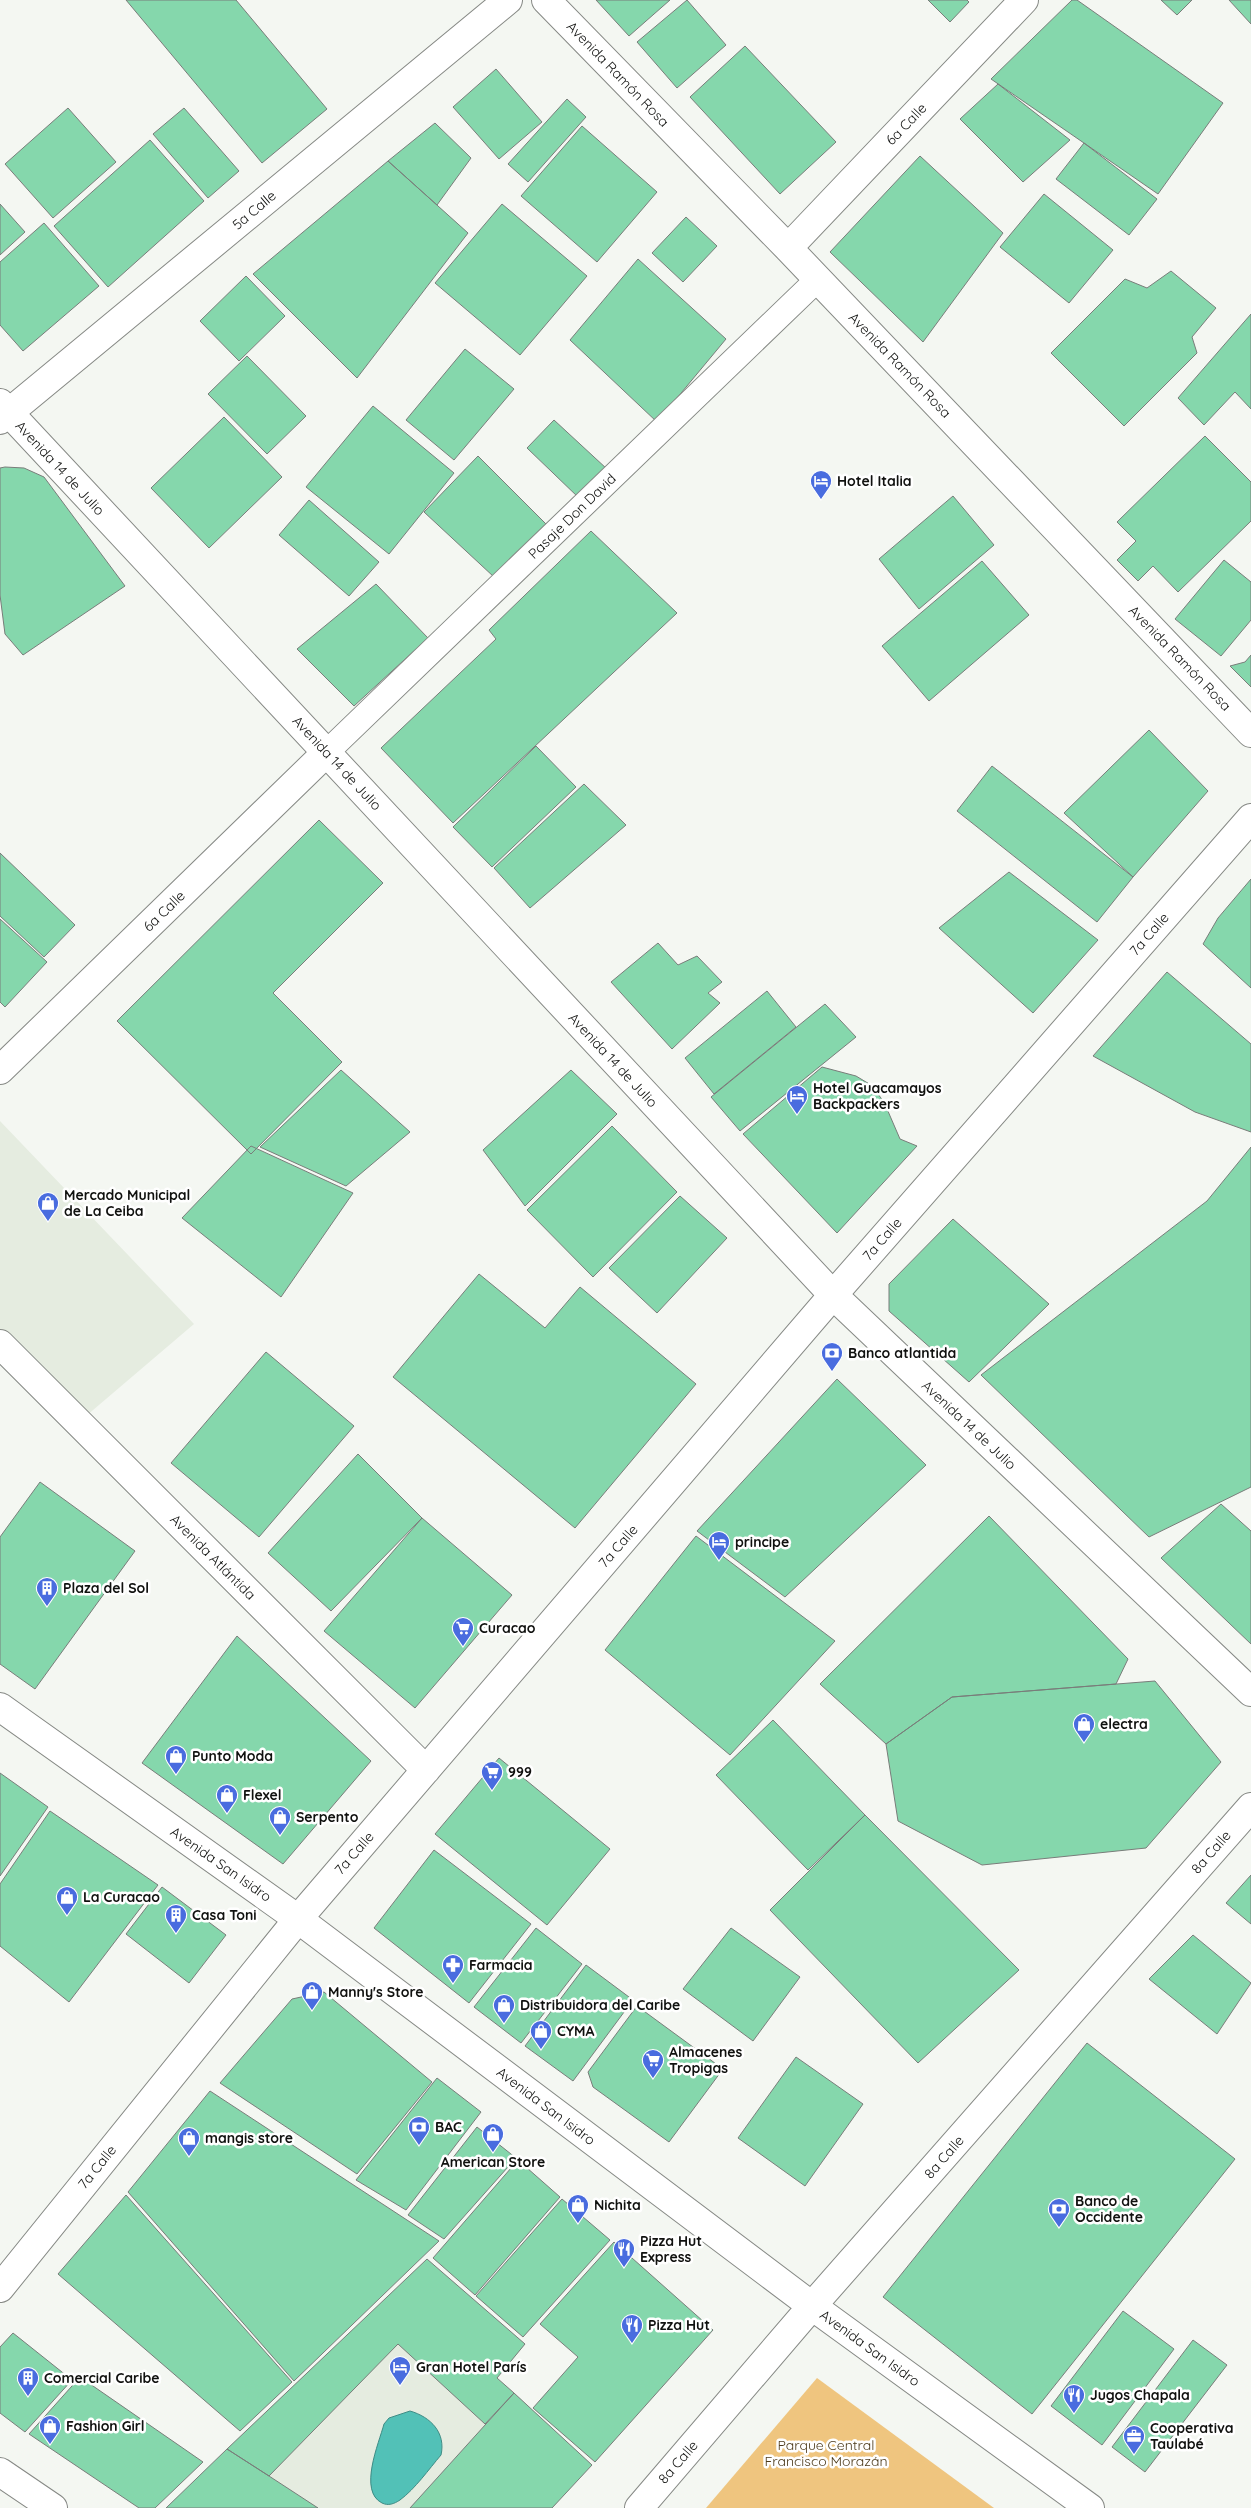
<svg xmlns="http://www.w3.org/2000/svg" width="1251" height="2508" font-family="Quicksand,sans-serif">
  <rect width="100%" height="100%" fill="#f4f7f2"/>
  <!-- built -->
  <path fill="#e5ece0" d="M0,1121L194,1324L79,1422L0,1343Z
    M427,2259L525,2344L497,2378L592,2465L552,2508H166Z"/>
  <!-- green -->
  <path fill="#efc57f" d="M817,2378L994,2508H706Z"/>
  <!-- water -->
  <path fill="#52c1b7" stroke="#3e8c85" d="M410,2411C431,2417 446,2433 441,2455C429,2469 415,2489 400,2500C394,2504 388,2506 382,2503C358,2491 379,2443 384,2424L389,2418Z"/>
  <!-- building -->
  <path fill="#85d7ac" stroke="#797d7a" d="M126,0H236L327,109L262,163Z
    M596,0H670L629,36Z
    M687,0L726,45L677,88L637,42Z
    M928,0H967L969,2L950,22Z
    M1072,0H1077L1223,103L1158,194L991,79Z
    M1161,0H1192L1177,15Z
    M1229,0H1251V24Z
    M745,46L836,142L780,194L690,97Z
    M496,69L542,122L499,159L453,107Z
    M998,84L1070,140L1023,182L960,119Z
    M567,99L586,117L528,182L508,164Z
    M68,108L116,162L53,218L5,164Z
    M184,108L239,171L208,198L153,134Z
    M435,123L471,158L437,205L388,161Z
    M582,126L657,192L597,262L521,196Z
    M150,140L204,201L108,287L54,226Z
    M1084,143L1157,199L1129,235L1056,179Z
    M920,156L1003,233L923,342L830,252Z
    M388,161L468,233L357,378L253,274Z
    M1044,194L1113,250L1069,303L1000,247Z
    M0,204L25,232L0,255Z
    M502,204L587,276L520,355L435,283Z
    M686,217L717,246L683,282L652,253Z
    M44,223L99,286L23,351L0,325V262Z
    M638,259L726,339L657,422L570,340Z
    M1171,271L1216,308L1192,337L1197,353L1124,426L1051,353L1125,279L1147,288Z
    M246,276L285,316L239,361L200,321Z
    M1251,314V409L1235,392L1204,425L1178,398Z
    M465,349L514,389L454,460L406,420Z
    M247,356L306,416L267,454L208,394Z
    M373,406L454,473L389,554L306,487Z
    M224,417L282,477L209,548L151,488Z
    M554,420L607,469L579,498L527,448Z
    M1205,436L1251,482V521L1178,592L1153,566L1138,581L1117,560L1136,541L1117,522Z
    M478,456L546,524L494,577L424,512Z
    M5,467L24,468L44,477L125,586L23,655L5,634L0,595V468Z
    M953,496L994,545L919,609L879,559Z
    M309,500L379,562L349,596L279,535Z
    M591,531L677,613L453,823L381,748L496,639L489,630Z
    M1224,560L1251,582V620L1221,656L1175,619Z
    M982,561L1029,615L929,701L882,646Z
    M376,584L428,638L354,706L297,649Z
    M1251,655V687L1230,666L1245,662Z
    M1149,730L1208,791L1133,877L1064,813Z
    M536,746L576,787L492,867L453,827Z
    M992,766L1133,877L1097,922L957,811Z
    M584,784L626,825L530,908L494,868Z
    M319,820L383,883L273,993L342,1062L251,1154L117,1021Z
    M0,853L75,925L44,957L0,916Z
    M1009,872L1098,940L1033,1013L939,928Z
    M1251,879V988L1203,944L1218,918Z
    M0,919L47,962L5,1007L0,1002Z
    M658,943L678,965L697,956L722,982L708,993L720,1003L672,1049L611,982Z
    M1167,972L1251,1044V1132L1195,1112L1093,1056Z
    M767,991L796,1027L714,1094L685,1058Z
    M825,1004L856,1037L740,1131L711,1097Z
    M822,1067L856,1076L871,1085L884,1102L900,1139L917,1146L837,1233L743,1134Z
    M341,1070L410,1132L346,1186L260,1147Z
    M571,1070L617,1114L525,1206L483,1150Z
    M612,1126L677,1192L593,1277L527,1210Z
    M251,1146L353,1193L281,1297L182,1218Z
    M1251,1147V1487L1149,1537L981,1375L1207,1201Z
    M680,1196L727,1238L657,1313L609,1268Z
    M953,1219L1049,1304L969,1382L889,1311V1284Z
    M479,1274L545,1328L580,1287L696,1384L575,1528L393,1377Z
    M266,1352L354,1426L259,1537L171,1463Z
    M837,1379L926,1465L785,1597L697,1531Z
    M358,1454L422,1518L331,1611L268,1553Z
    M40,1482L135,1551L35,1689L0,1664V1537Z
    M1221,1504L1251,1531V1644L1161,1558Z
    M989,1516L1128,1659L1116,1684L952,1697L886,1744L820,1684Z
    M422,1518L512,1595L415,1708L324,1631Z
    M696,1536L835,1641L730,1755L605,1650Z
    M237,1636L371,1761L283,1864L142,1763Z
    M1155,1681L1221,1762L1146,1848L982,1865L898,1821L886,1744L952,1697Z
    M773,1720L865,1815L808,1870L716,1775Z
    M499,1758L610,1849L547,1925L435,1834Z
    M0,1773L48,1807L0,1876Z
    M50,1811L158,1885L69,2002L0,1946V1884Z
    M865,1815L1019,1970L918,2063L770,1910Z
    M434,1850L531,1924L469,2003L374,1928Z
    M1251,1875V1924L1226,1903Z
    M162,1887L226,1935L189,1983L126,1934Z
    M536,1928L582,1964L521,2043L474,2007Z
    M731,1928L800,1977L753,2041L683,1989Z
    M1193,1935L1251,1983L1217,2034L1149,1979Z
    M586,1965L633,2000L573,2081L525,2046Z
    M324,1992L432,2082L357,2174L220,2083L292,1999Z
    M637,2006L723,2069L669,2142L593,2087L588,2072Z
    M1087,2043L1235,2159L1032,2414L883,2297Z
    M796,2057L863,2104L805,2186L738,2138Z
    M437,2078L481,2112L406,2210L356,2180Z
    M210,2091L439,2241L294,2381L128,2192Z
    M477,2127L516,2158L444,2239L408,2215Z
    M518,2160L560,2197L475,2295L433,2258Z
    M126,2195L292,2382L240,2431L58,2274Z
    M562,2199L610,2240L523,2337L476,2296Z
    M614,2242L713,2330L595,2462L533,2408L578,2357L540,2324Z
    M427,2259L525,2344L497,2378L514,2393L485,2424L398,2344L269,2476L227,2449Z
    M1123,2311L1174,2349L1102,2445L1051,2406Z
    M13,2333L72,2380L25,2432L0,2413V2347Z
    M1193,2340L1227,2365L1145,2472L1112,2447Z
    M80,2377L203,2462L155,2508H139L29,2434Z
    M514,2393L592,2465L552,2508H410Z
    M227,2449L269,2476L318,2508H166Z"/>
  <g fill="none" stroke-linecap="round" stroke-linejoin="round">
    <!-- service casing -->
    <g stroke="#868985" stroke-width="26">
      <path id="service" d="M327,752L818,279"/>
    </g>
    <!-- minor casing -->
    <g stroke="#868985" stroke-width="30">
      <path id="minor" d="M546,0L788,248L1251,733
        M788,248L1024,0
        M0,420L508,0
        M0,1070L327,752
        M0,1344L426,1770
        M0,2288L298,1919L833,1295L1251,818
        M0,2472L53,2508"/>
    </g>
    <!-- tertiary casing -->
    <g stroke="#868985" stroke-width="30">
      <path id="tertiary" d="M0,403L833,1295L1251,1692
        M0,1707L298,1919L812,2306L1090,2508
        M639,2508L812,2306L1251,1807"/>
    </g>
    <!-- service -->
    <use href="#service" stroke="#fff" stroke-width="24"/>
    <!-- minor -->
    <use href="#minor" stroke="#fff" stroke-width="28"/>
    <!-- tertiary -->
    <use href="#tertiary" stroke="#fff" stroke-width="28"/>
  </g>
  <!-- icons -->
  <defs>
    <g id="hotel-pin" transform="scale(1.125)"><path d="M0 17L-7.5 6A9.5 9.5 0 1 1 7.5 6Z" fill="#496cdf" stroke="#fff"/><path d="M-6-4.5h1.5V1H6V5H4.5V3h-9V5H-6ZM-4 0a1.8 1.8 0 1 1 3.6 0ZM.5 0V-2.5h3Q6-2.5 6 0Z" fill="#fff"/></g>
    <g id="shop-pin" transform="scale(1.125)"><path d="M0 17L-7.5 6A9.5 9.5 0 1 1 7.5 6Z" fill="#496cdf" stroke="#fff"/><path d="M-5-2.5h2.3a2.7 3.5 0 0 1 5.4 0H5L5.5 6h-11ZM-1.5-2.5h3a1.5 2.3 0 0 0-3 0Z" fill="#fff"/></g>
    <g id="bank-pin" transform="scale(1.125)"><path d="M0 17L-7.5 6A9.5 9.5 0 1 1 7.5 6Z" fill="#496cdf" stroke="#fff"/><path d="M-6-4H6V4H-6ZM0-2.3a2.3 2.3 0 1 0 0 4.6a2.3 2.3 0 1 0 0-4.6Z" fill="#fff"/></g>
    <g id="building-pin" transform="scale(1.125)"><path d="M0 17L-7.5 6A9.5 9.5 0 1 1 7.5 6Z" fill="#496cdf" stroke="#fff"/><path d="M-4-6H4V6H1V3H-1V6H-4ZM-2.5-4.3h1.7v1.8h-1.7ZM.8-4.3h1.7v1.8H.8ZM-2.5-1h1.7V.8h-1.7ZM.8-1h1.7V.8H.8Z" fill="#fff"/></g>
    <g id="supermarket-pin" transform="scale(1.125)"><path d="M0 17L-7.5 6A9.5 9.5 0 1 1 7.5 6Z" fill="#496cdf" stroke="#fff"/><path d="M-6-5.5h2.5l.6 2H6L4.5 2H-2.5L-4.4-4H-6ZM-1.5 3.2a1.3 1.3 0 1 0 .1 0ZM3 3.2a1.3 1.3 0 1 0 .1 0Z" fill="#fff"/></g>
    <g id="pharmacy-pin" transform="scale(1.125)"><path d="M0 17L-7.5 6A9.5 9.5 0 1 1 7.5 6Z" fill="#496cdf" stroke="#fff"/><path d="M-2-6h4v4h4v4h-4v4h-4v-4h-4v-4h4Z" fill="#fff"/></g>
    <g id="restaurant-pin" transform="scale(1.125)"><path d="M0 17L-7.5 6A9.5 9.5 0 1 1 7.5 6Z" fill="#496cdf" stroke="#fff"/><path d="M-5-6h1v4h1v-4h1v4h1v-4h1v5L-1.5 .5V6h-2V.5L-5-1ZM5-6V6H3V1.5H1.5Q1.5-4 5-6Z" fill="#fff"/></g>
    <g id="office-pin" transform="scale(1.125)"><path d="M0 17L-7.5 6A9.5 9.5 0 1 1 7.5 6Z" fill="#496cdf" stroke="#fff"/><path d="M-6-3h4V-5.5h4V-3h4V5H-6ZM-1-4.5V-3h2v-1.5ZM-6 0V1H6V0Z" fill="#fff"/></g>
  </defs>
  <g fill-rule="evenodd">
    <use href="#hotel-pin" x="821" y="481"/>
    <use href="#hotel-pin" x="797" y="1096"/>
    <use href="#shop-pin" x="48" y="1203"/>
    <use href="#bank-pin" x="832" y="1353"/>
    <use href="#hotel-pin" x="719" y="1542"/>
    <use href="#building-pin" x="47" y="1588"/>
    <use href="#supermarket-pin" x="463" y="1628"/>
    <use href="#shop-pin" x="1084" y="1724"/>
    <use href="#shop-pin" x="176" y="1756"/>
    <use href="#supermarket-pin" x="492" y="1772"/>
    <use href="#shop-pin" x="227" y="1795"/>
    <use href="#shop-pin" x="280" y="1817"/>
    <use href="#shop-pin" x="67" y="1897"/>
    <use href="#building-pin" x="176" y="1915"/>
    <use href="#pharmacy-pin" x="453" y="1965"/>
    <use href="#shop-pin" x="312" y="1992"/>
    <use href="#shop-pin" x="504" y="2005"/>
    <use href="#shop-pin" x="541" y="2031"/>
    <use href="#supermarket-pin" x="653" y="2060"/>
    <use href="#bank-pin" x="419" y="2127"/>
    <use href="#shop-pin" x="493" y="2134"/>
    <use href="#shop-pin" x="189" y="2138"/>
    <use href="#shop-pin" x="578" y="2205"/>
    <use href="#bank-pin" x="1059" y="2209"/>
    <use href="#restaurant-pin" x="624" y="2249"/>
    <use href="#restaurant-pin" x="632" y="2325"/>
    <use href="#hotel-pin" x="400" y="2367"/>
    <use href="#building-pin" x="28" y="2378"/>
    <use href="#restaurant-pin" x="1074" y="2395"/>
    <use href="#shop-pin" x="50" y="2426"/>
    <use href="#office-pin" x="1134" y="2436"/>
  </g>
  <g text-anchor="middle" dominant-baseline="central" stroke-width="5" stroke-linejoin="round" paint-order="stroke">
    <!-- street labels -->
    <g font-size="14" fill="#10110f" stroke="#fff">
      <text transform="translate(618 74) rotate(46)">Avenida Ramón Rosa</text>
      <text transform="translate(906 124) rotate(-46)">6a Calle</text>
      <text transform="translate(254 210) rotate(-40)">5a Calle</text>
      <text transform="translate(900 365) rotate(46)">Avenida Ramón Rosa</text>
      <text transform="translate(60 468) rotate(47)">Avenida 14 de Julio</text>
      <text transform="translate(572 516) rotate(-44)">Pasaje Don David</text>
      <text transform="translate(1180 658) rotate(46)">Avenida Ramón Rosa</text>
      <text transform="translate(337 763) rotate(47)">Avenida 14 de Julio</text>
      <text transform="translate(164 911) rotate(-44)">6a Calle</text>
      <text transform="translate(1149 934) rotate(-49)">7a Calle</text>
      <text transform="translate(613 1060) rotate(47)">Avenida 14 de Julio</text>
      <text transform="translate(882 1239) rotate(-49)">7a Calle</text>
      <text transform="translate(969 1425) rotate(43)">Avenida 14 de Julio</text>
      <text transform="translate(618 1546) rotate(-49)">7a Calle</text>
      <text transform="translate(213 1557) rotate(45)">Avenida Atlántida</text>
      <text transform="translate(1211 1852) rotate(-49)">8a Calle</text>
      <text transform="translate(354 1853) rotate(-49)">7a Calle</text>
      <text transform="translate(221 1864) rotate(35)">Avenida San Isidro</text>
      <text transform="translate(546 2106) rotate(37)">Avenida San Isidro</text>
      <text transform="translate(944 2157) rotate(-49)">8a Calle</text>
      <text transform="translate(97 2167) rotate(-51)">7a Calle</text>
      <text transform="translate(870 2348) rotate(36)">Avenida San Isidro</text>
      <text transform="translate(678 2462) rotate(-49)">8a Calle</text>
    </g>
    <!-- poi labels -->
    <g font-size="14" font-weight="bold" fill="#10110f" stroke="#fff" text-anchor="start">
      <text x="837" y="481">Hotel Italia</text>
      <text x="813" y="1088">Hotel Guacamayos<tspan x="813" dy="16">Backpackers</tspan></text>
      <text x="64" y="1195">Mercado Municipal<tspan x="64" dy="16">de La Ceiba</tspan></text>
      <text x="848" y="1353">Banco atlantida</text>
      <text x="735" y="1542">principe</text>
      <text x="63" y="1588">Plaza del Sol</text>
      <text x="479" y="1628">Curacao</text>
      <text x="1100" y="1724">electra</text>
      <text x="192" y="1756">Punto Moda</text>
      <text x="508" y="1772">999</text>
      <text x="243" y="1795">Flexel</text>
      <text x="296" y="1817">Serpento</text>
      <text x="83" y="1897">La Curacao</text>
      <text x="192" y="1915">Casa Toni</text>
      <text x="469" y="1965">Farmacia</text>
      <text x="328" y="1992">Manny's Store</text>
      <text x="520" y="2005">Distribuidora del Caribe</text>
      <text x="557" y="2031">CYMA</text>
      <text x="669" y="2052">Almacenes<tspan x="669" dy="16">Tropigas</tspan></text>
      <text x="435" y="2127">BAC</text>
      <text x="205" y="2138">mangis store</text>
      <text x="493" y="2162" text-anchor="middle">American Store</text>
      <text x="1075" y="2201">Banco de<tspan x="1075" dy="16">Occidente</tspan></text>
      <text x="594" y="2205">Nichita</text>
      <text x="640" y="2241">Pizza Hut<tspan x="640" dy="16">Express</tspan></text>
      <text x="648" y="2325">Pizza Hut</text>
      <text x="416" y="2367">Gran Hotel París</text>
      <text x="44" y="2378">Comercial Caribe</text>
      <text x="1090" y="2395">Jugos Chapala</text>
      <text x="66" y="2426">Fashion Girl</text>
      <text x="1150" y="2428">Cooperativa<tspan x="1150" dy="16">Taulabé</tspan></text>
    </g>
    <!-- park labels -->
    <g font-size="14" fill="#4d3b1c" stroke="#fff">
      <text x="826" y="2445">Parque Central<tspan x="826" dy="16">Francisco Morazán</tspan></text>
    </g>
  </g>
</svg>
